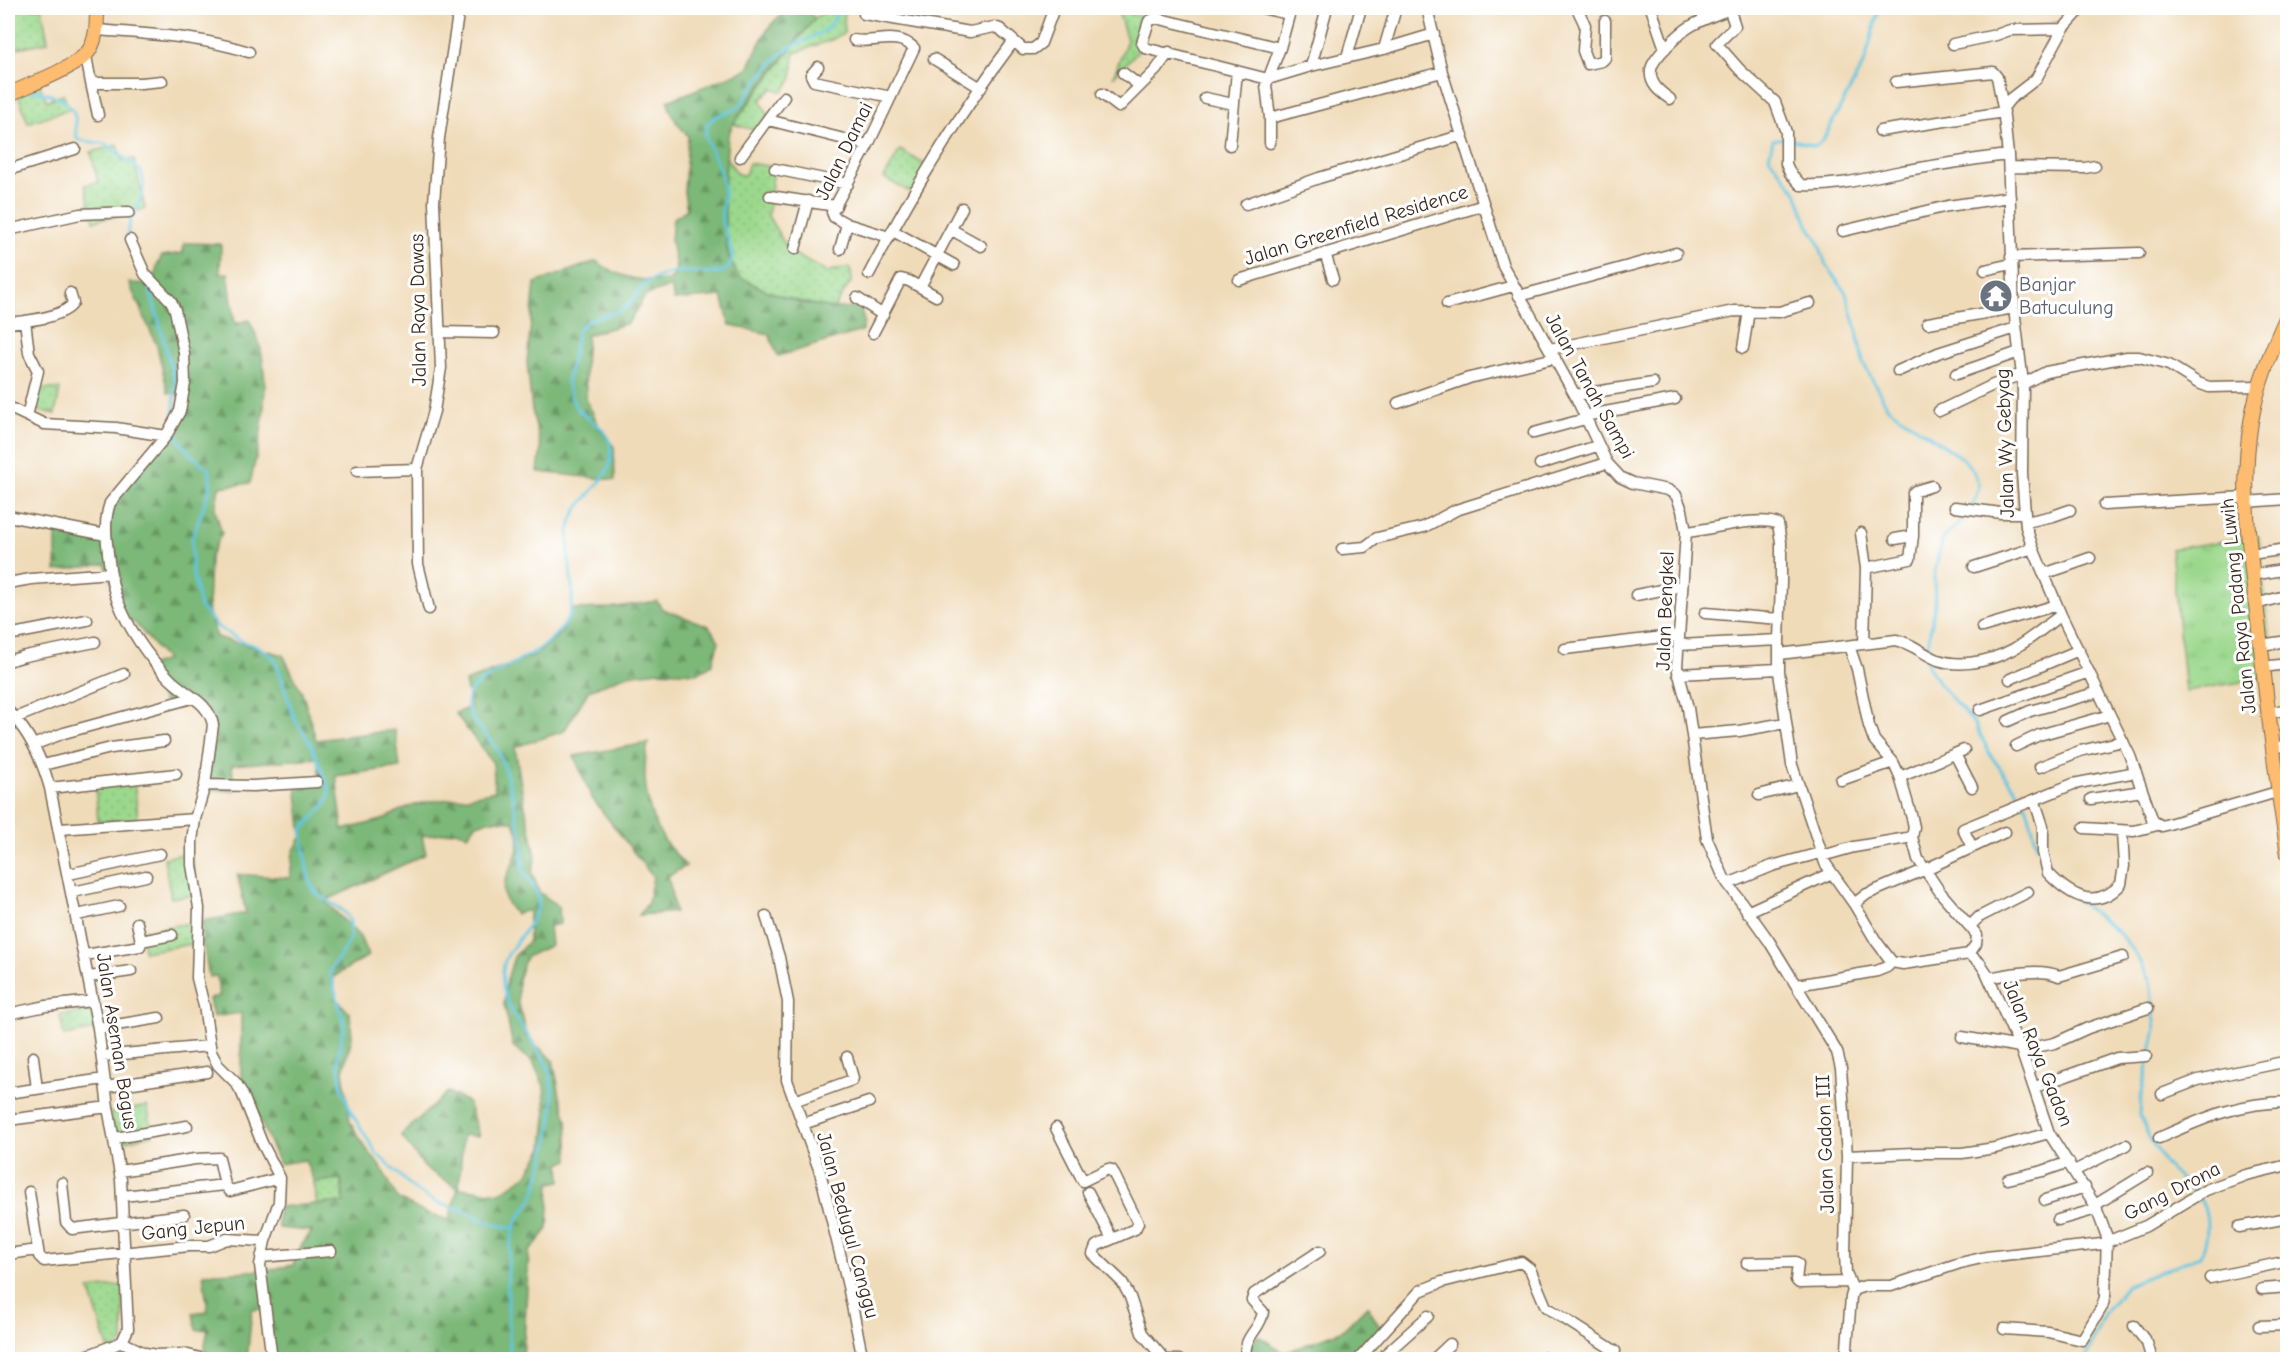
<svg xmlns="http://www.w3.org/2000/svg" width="2295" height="1367" font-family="'Comic Neue',sans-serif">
  <defs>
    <pattern id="grass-dots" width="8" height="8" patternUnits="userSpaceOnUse" patternTransform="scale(1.5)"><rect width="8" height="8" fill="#9bd88c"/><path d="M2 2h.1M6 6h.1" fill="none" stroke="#86ba78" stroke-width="1.8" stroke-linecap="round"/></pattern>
    <pattern id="forest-firs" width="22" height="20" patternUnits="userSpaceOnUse" patternTransform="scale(1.5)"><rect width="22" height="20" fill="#7cb878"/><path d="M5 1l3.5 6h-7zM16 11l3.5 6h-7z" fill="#679662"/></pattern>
    <pattern id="park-tufts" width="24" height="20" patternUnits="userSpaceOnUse" patternTransform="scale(1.5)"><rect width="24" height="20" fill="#9bd88c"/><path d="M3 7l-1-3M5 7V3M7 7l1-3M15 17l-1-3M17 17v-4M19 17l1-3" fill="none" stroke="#86ba78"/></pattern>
  </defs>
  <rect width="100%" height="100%" fill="#fff"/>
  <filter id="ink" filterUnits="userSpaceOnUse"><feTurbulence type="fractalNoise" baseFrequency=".0167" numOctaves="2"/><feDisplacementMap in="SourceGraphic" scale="12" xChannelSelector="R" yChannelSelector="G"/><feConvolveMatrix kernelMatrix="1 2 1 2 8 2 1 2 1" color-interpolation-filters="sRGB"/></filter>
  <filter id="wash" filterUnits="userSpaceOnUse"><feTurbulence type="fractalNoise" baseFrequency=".008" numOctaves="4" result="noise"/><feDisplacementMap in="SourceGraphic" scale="24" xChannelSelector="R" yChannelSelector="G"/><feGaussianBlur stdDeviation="1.35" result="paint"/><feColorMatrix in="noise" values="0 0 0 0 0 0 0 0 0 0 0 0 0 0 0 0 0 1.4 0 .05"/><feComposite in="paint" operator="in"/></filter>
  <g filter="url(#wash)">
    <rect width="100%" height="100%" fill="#f0dbb9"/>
    <!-- grass -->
    <path fill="url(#grass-dots)" stroke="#6b8155" stroke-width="1.5" d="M8,8H42L48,42L8,50Z
      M829,8H844V33L831,40L794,53L792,78L783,92L773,88L760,100L768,115L757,131L733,124L815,18Z
      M1117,8H1132L1131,14L1148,18L1141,48L1113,77L1127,40Z
      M38,81L47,101L63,94L70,109L28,123L18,94Z
      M118,145L122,161L134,159L145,209L94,221L85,185L98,182L91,152Z
      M900,150L933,169L917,196L884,178Z
      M725,155L737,174L745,175L749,163L774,167L768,216L789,251L826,272L850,267L852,280L834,308C806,304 781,298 755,285C750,283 743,280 739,277C719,255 724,184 725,155Z
      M32,389H60L55,414L31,409Z
      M134,780L138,818L98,822L95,784Z
      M191,852L197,895L171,898L164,858Z
      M203,921V942L144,952L141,931Z
      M92,1010L95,1030L64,1036L60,1015Z
      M147,1106L153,1135L116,1143L110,1113Z
      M341,1179L344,1203L317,1206L314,1182Z
      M123,1285V1343L110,1353L89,1289Z"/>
    <!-- forest -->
    <path fill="url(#forest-firs)" stroke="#5c714b" stroke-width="1.5" fill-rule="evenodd" d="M791,8H804L815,18L752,97L733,124L728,136L724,189L726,247L730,260L739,277L767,291L802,303L834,308H861L864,322L862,331L778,356L769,334L730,325L722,296L674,300L671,286L645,296L628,323L587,335L585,366L586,399L600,428L614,447L615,480L538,472L541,448L532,410L527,362L535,283L596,261C621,279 641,282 671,280L676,268L671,240L673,219L687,209L684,192L688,136C678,125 670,115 668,101L748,69C759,44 766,23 791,8Z
      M184,243L221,244L220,274L228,273L235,324L249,320C253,328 257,337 260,346C271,390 261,439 250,483L219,487L215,510L222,533L210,557L208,610L216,637L283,655L303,695L316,740L395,730L400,767L336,776L343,830L382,820L405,808L426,802L467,797L495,791L493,763L455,713L471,707L465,682L535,655L562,632L572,609L610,608L657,601L662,609L709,626L719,641L712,664L699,673L658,671L627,675L589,690L564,731L515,747L524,803L536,855L532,872L539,892L559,907L560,924L549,926L551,945L526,957L518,979V1004L523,1017L526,1036L553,1060L560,1096L567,1120L569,1160L560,1164L561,1181L550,1183L548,1229L529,1252L523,1359H269L262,1309L252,1310L247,1359H171L203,1356L208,1329L196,1330L193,1313L208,1311L203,1274L267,1270L293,1265L301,1246L312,1231L278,1228V1207L344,1202L341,1179L314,1182L305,1160L279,1164L241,1075V1013L213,1017L209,999L219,996L217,976L209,977L203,942V921L246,913L237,874L290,878L293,852L302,836L296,784L320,782L318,758L232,765L234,791L202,789L216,738L207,708L185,700L164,703L147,667L166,660L136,624L124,616L105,564L56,571V530L103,534L121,489L167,437L183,394L168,393L157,346L129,283L154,284L157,266L162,256L183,253ZM492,820L513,821C536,862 480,880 516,914L529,910V941L514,957L507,980L504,1004L513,1046L533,1062L544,1086L546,1118L543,1148L527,1175L500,1193L459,1188L463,1135L479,1136L468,1102L448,1092L401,1135L425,1168L458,1188L449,1220L423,1212L398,1199L382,1169L365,1147L350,1122L343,1071L352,1037L350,1014L336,998L333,977L368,956L360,937L325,901L426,854L422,836L456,831L468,835L476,824Z
      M648,743C641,775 646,812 664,840C670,849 679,858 686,866L668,876L675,912L639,915L648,903L653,877L592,798L574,756Z
      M1367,1306L1383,1332L1357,1359L1234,1360L1258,1336L1285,1353L1343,1330Z"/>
    <!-- park -->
    <path fill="url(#park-tufts)" stroke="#6b8155" stroke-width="1.5" d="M2259,536L2273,677L2185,691L2171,549Z"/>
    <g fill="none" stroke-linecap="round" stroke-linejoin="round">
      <!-- stream -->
      <path stroke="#62c6e0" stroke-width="3" d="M32,90C48,94 72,98 75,117C77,126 74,132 78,140L106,144L141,171C142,177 145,184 143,190C140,205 125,224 128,237
        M1784,138L1773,140L1769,157L1796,192L1808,225L1817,239L1826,265L1846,293L1856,326L1863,363L1888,408L1961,457L1973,470L1976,478L1979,487L1974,502L1965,518L1946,535L1941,543L1934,577L1935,603L1927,651
        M1790,139L1814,146L1822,142L1865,61L1879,8
        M144,279L150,289L175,382L174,414
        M176,427C177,447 195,457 209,470L211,484L192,539V570L200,607L218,627L241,641L259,647L273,657L277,665L295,720L310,742L329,788V797L325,805L302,830C304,843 306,875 311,885C322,908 356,902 350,936C348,950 334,960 330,973L344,1023L338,1060L342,1088L351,1112L376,1153L415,1190L438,1203L464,1210L488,1223L513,1228
        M1927,657V664L1940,685L1975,724L1991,756L2019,794L2027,808L2038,848
        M2076,899L2118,932L2134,951L2150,982L2156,1029L2141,1097L2140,1115L2146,1131L2164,1163L2195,1193
        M510,1360C510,1317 503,1274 513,1232C515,1220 526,1210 532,1199C540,1183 552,1125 553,1107C553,1093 552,1076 546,1063C530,1031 495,1006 504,964C509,943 543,920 538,896C536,887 527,880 524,872C521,864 523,853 522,844C518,822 507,765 496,748C486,732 463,717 468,696C473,679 527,659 542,647C551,640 567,625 570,614C578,585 561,551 572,520C580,494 620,477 610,444C605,424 589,423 577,408C572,402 569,391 567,383L578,330C589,315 605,317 621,310C633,304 636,291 646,284C653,278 666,274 675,272C688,269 720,278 728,268C739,255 723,233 722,220C721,211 724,202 724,193C724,182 719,168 715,158C710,147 701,135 708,124C714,113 729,114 739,107C743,103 746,96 749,92C761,76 772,59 789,48C809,36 833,35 838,8
        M2085,1360L2104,1314L2127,1285L2200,1256C2209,1240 2210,1213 2199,1198"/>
    </g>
  </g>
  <g filter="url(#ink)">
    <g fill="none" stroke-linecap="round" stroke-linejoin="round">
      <!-- minor casing -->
      <g stroke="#7a6854" stroke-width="13">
        <path id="minor" d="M1262,8L1289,14
          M1427,8L1442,72L1503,266L1575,395L1607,463L1620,477L1633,483L1668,490L1676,495L1682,510L1686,532L1677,667L1688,708L1707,839L1724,878L1769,941L1837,1052L1841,1068L1847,1156L1845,1254L1846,1273L1853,1290
          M1577,8L1585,25L1583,51L1588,64L1602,61L1605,58V21
          M1651,8L1665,49
          M1729,8L1735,26L1717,44L1740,70L1775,102L1786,132V164L1790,173L1801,185C1836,187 1868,178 1902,171C1938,165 1973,159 2008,155
          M2082,8L2063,29L2036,79L2010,99L2003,108L2008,155L2014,308L2023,384L2022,473L2026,527L2033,548L2061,615L2130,756L2153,821L2162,826L2277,792
          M864,14L970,32L994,27L1000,29L1023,49H1033L1041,43L1054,8
          M96,30C148,34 199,36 249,52
          M854,40C874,44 897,31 914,48L868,145L832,212L834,217L847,224L889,237
          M1953,44L1996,35L2010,30L2063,29
          M1280,48L1156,18L1149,21L1142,43L1145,48L1268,79L1311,66L1384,49L1434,34
          M1384,49L1396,8
          M86,56L91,83H141L162,81
          M1347,57L1361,8
          M934,59L981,88
          M1311,66L1327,8
          M818,67L811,75L814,81L891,97
          M1123,73L1140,86
          M1896,82L1993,72L1997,77L2003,108
          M91,83L98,115
          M1102,94L1119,107L1156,70L1169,52
          M1205,98L1233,104
          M1670,99C1660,92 1649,84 1651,70C1652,58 1681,32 1691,26C1703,19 1717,14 1730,9
          M1270,118L1442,72
          M768,120L868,145
          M1880,131L2004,112
          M1270,143V118L1266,85L1280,48L1291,8
          M1230,145L1237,71
          M740,157L784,97
          M2009,167L2085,168L2095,166
          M775,169L848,184
          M8,170L75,149
          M770,196L836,206
          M1246,204L1319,178L1463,135
          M8,230L80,214L129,212
          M952,230L981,246
          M893,231L954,265
          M1843,231L1948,206L2010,197
          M130,240L145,274L171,301L175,310L184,353L185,383L180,411L166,436L110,503C104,520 106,535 108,553C110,568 111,585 117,599C128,628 148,657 170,679C186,695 209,702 213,725L205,785L195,819L192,841V865L199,908L197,978L204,1006L211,1052L218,1065L236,1083L242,1093L262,1143L280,1178L279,1202L265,1241L260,1265L272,1360
          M795,249L808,201
          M840,249L847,224
          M1325,253L1333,279
          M2011,257L2139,253
          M1985,270L2011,264
          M869,274C911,194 959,114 1013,42
          M1239,280L1484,205
          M920,287L962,208
          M1519,296L1676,253
          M857,298L883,315
          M1447,304L1513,286
          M25,321L29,353L38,371L27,416
          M8,323C25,321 64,318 73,303L70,293
          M1928,323L2014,308
          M440,332L494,333
          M873,333L901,279L909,281L936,296
          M1743,348L1749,311
          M1550,349L1734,311L1779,312L1810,303
          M1898,371L1938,353L2016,328
          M1956,374L2019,352
          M2023,384L2046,372L2127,357H2139L2169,365L2198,383L2209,387L2259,386
          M1575,395L1653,383
          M1398,403L1469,378L1555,358
          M8,407L44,424L116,428L166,436
          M1939,411L1993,385L2022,374
          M1584,416L1675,399
          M1534,433L1585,419
          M1540,464L1597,446
          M357,471L417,469
          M2245,502L2288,499
          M2104,505L2245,497
          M1955,507L2001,513H2024
          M8,516L106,535
          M2026,522L2053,516L2070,510
          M1686,532C1708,530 1761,515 1778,524L1781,542V582L1779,640V672L1792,765L1825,863L1854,904L1876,941L1892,962L1903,964L1969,954L1980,963L1986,972L2021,1050L2049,1133L2095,1205L2107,1237L2105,1297L2102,1307L2082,1340L2048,1332L2004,1329
          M1861,533L1866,568L1864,644
          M1895,539L1913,536
          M1342,549L1365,547L1377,538L1424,527L1456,510L1607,463
          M2250,554L2288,549
          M1974,567L2033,548
          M1866,568L1910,559L1913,536V493L1915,491L1932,486
          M2044,574L2090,558
          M2252,575L2288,569
          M8,583L31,579L111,573
          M1636,595L1682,586
          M2256,604L2288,595
          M429,609L418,564L417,469L434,411L441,368L434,202L439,138L459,8
          M1705,613L1780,619
          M1982,627L2057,605
          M8,635L87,620
          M1679,645L1779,640
          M2260,645L2288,641
          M1849,646L1857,669L1869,726L1874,740L1893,762L1900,777L1912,818L1914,827L1912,837L1918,859L1940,892L1977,935L1976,944L1969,954
          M1565,649L1679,635
          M1779,654L1896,640C1912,643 1923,654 1938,660C1965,669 2000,659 2023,643C2036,635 2048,624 2061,615
          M8,661L25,656L95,642
          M2262,667L2288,664
          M1678,674L1779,669
          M2010,679L2079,650
          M1980,710L2089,672
          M8,711C29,731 42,760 50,788L98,1028L108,1107L121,1180L128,1329L122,1342L76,1360
          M2269,713L2288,709
          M15,718L124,674
          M2008,721L2030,711L2099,692
          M1692,735L1739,731L1785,723
          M33,745L64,733L192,698
          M2016,746L2039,735L2110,715
          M2272,747L2288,746
          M1955,754L1972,787
          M43,765L111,748L164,741
          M2040,767L2080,751L2123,741
          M1900,777L1964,750
          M1841,780L1893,762
          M205,785L253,786L317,782
          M50,788L176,774
          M1759,795L1798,785
          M2091,799L2142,791
          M2035,802L2043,826V852L2048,873C2070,896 2096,911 2121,884L2124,866L2122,831
          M2084,828L2134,831L2157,825
          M60,829L195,819
          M1972,847L1963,829L2073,784L2136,772
          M1822,856L1854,847L1907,838
          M69,874L160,854
          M1728,884L1772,866L1820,853
          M73,892L146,876
          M1854,904L1867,894L1924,870L2005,832
          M1747,912L1832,873
          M77,915L119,906
          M766,916L779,957L788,1002L787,1080L820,1172L848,1286L863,1360
          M1970,926L1979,917L2028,892
          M141,941L172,935
          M85,955L140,946L141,941L137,923
          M89,977L131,971
          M1989,978C2007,974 2042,968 2059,976L2123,957
          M1797,985L1877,971L1887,967L1892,962
          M8,1014L46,1006L93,1001
          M98,1028L159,1018
          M1962,1037L2020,1047
          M2021,1050L2055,1043L2088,1028L2148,1008
          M102,1056L209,1046
          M33,1057L37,1089
          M106,1087L207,1072
          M2035,1087L2117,1058L2146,1056
          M8,1093L104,1079
          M2162,1094L2198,1080L2288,1061
          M794,1101L852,1080L853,1078L847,1057
          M8,1120L108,1107
          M803,1124L869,1102
          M1056,1128L1083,1181L1108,1169L1112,1170L1138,1223L1135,1229L1096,1246L1093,1254L1122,1282L1130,1297L1142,1333L1165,1360
          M115,1138L187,1126
          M2159,1138C2202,1119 2239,1102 2288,1102
          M1847,1156L1913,1153H1962L1995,1148L2049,1133
          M120,1171L195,1159L219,1158L225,1185L230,1191L280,1178
          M2074,1171L2126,1145
          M2008,1179L2043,1171L2069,1162
          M62,1183L66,1222L72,1229L184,1215
          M29,1192L39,1256L44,1261L189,1246H209L227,1239L265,1241
          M1088,1192L1112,1239
          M123,1196L225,1185
          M2045,1200L2085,1187
          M2095,1205L2147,1173
          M2058,1220L2097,1209
          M2239,1227L2288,1218
          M8,1254L38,1250
          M261,1257L331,1251
          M1747,1263L1796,1262L1798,1264L1796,1280L1799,1283L1849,1282
          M2210,1278L2288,1261
          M2262,1289L2288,1287
          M1853,1290L1865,1286H1891L1960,1263L1986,1257L2102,1244L2146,1226L2206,1190L2246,1175L2288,1165
          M2134,1326L2147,1343L2152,1360
          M2259,1326L2288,1325
          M122,1342L145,1353L156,1355L184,1354L208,1360
          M1543,1358L1556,1360
          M1168,1360H1179
          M1246,1360C1242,1335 1260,1332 1263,1312L1252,1300L1254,1294L1320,1251
          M1358,1360L1420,1291L1442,1282L1521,1262L1530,1269L1546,1307L1615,1351
          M1379,1360L1428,1316
          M1433,1360L1450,1344
          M1846,1360L1851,1297L1853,1290"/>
      </g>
      <!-- major casing -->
      <g stroke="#7a6854" stroke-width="16">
        <path id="major" d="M8,95C27,85 80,67 90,49C97,37 97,22 97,8
          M2288,314C2272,349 2257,384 2251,422C2240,489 2250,554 2258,621C2266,699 2276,777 2288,855"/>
      </g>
      <!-- minor -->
      <use href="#minor" stroke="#fff" stroke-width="10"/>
      <!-- major -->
      <use href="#major" stroke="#fdbc70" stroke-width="14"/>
    </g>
  </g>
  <!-- icons -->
  <defs>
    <g id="temple-disc" transform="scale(1.725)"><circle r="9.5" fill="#6b7280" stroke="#fff"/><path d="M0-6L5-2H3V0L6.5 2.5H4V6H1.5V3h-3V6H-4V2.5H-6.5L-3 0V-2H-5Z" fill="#fff"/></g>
  </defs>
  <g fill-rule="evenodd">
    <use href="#temple-disc" x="1996" y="296"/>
  </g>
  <g text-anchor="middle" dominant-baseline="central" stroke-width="6" stroke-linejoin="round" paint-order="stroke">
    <!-- street labels -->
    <g font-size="20" fill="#3b2a1e" stroke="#fff">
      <text transform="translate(844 151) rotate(-64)">Jalan Damai</text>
      <text transform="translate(1356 225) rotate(-17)">Jalan Greenfield Residence</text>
      <text transform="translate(418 310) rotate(-91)">Jalan Raya Dawas</text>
      <text transform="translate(1590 386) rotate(61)">Jalan Tanah Sampi</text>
      <text transform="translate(2005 443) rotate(-92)">Jalan Wy Gebyag</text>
      <text transform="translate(2238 606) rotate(-96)">Jalan Raya Padang Luwih</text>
      <text transform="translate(1665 611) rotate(-88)">Jalan Bengkel</text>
      <text transform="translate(117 1041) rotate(81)">Jalan Aseman Bagus</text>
      <text transform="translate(2038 1053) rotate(68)">Jalan Raya Gadon</text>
      <text transform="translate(1825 1144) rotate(-92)">Jalan Gadon III</text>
      <text transform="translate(2172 1191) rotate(-27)">Gang Drona</text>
      <text transform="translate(848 1225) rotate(75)">Jalan Bedugul Canggu</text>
      <text transform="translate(193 1228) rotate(-6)">Gang Jepun</text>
    </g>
    <!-- worship labels -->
    <g font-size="20" fill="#5b616d" stroke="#fff" text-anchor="start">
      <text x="2019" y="284">Banjar<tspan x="2019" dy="23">Batuculung</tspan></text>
    </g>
  </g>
  <!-- margin -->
  <rect width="2295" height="1367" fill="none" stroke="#fff" stroke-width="30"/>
</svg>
